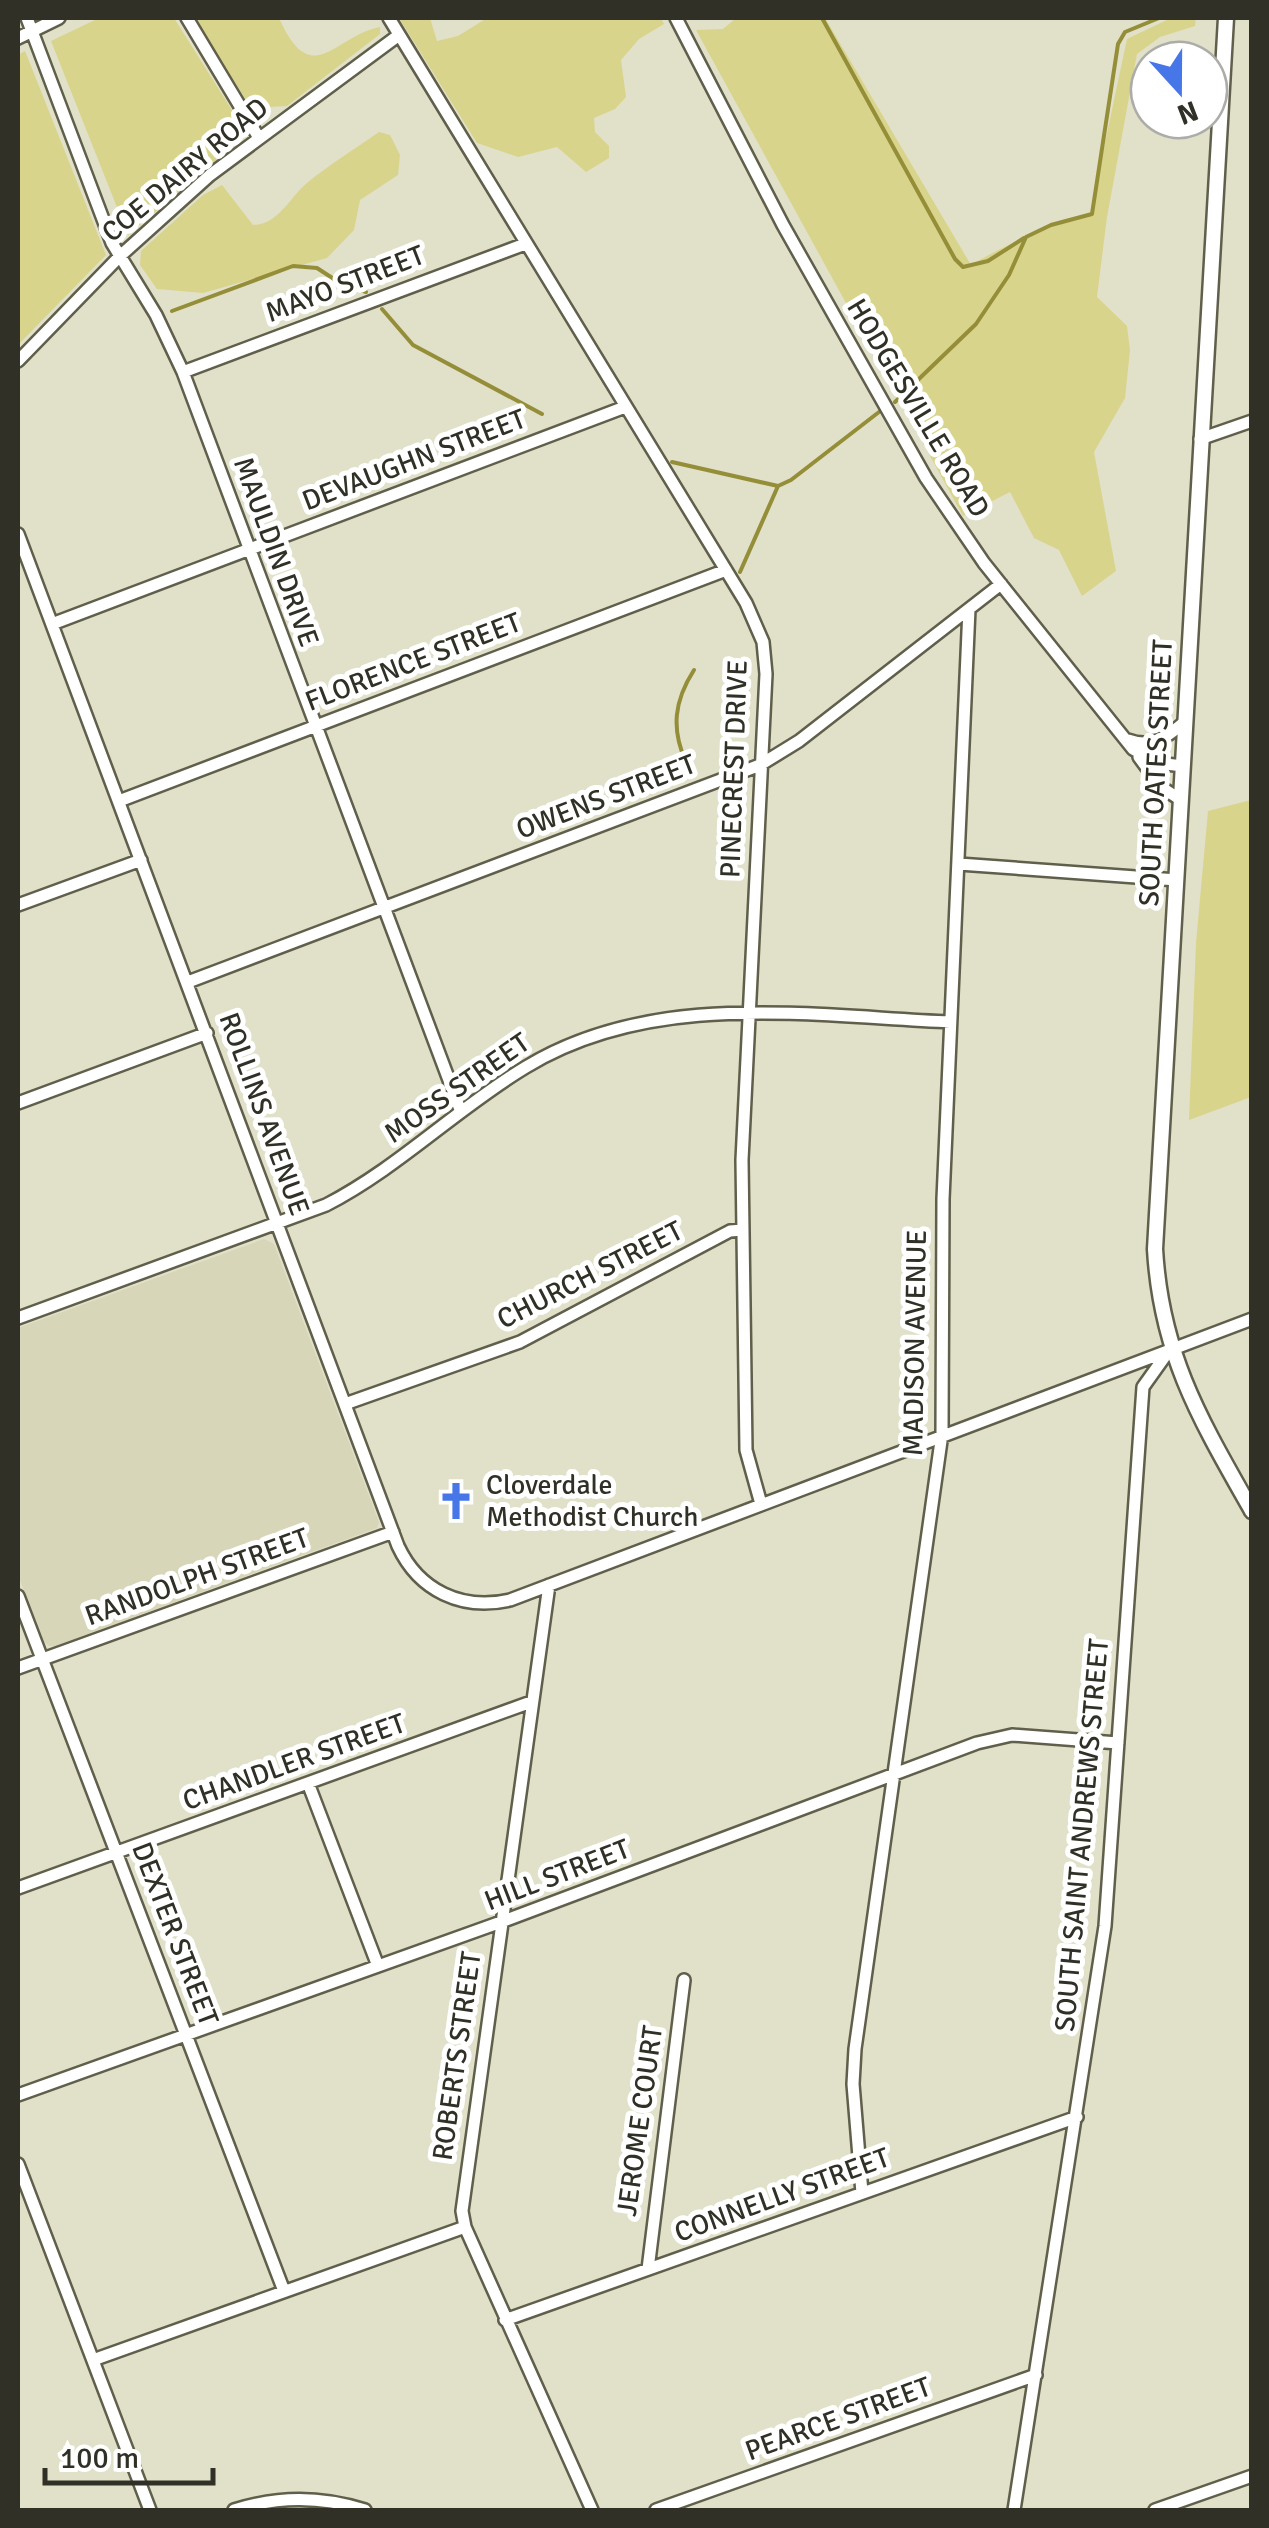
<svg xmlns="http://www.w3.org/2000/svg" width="1269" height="2528" font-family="Signika,sans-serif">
  <rect width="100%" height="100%" fill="#e1e0c9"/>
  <!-- built -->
  <path fill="#d8d6b8" d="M264,1239L274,1244L379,1522L377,1528L55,1646H49L44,1642L18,1575V1328Z"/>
  <!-- green -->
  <path fill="#d9d48c" d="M99,18H174L247,134L128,235L51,41Z
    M194,18H279C312,92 335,35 380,27V34L287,106L251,108Z
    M399,18H430L437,41L458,36L487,18H661L664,24L639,39L621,60L626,97L615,109L594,118L595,132L609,146V158L586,172L557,147L518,157L477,143Z
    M736,18H825L971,265C1010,242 1047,227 1090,213L1127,39L1171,18H1196L1195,26L1160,37L1137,54L1107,217L1097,297L1127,326L1130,350L1125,398L1094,452L1116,571L1082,596L1059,550L1034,538L1010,492L963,516L696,30L723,29Z
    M25,51L106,255L18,345V55Z
    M379,132L390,135L400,155L398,175L360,200L354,230L327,258L203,293L157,289L140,265L141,251L203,195L222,185L253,225C278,225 291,196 307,183C330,164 355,149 379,132Z
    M1251,800V1097L1189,1120L1196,943L1208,811Z"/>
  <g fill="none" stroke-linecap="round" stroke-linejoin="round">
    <!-- stream -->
    <path stroke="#958e39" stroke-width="4" d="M822,18L955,259L963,267L988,261L1024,238
      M382,309L413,345L542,414
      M172,311L293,266L317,268L340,283L366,292
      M895,402L976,324L1009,275L1026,237L1051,225L1092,214L1118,44L1125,32L1159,18
      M672,462L778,486L791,480L879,412
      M740,572L778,486
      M686,762C671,729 674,701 694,670"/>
    <!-- minor casing -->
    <g stroke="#605f4b" stroke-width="16">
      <path id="minor" d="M27,18L112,243L156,315L183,372L461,1112
        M187,18L259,138
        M389,18L746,603L763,642L766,674L742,1160L746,1450L761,1504
        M676,18L783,225L926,478L984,563L1133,749L1157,763L1183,766
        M18,38L59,18
        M18,361L120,256L210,175L399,35
        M183,372L525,244
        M1200,439L1252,421
        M18,534L398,1546C419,1591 462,1611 510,1600L1252,1319
        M52,624L625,407
        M1128,740C1153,749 1167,737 1186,721
        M1139,757L1161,787L1181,800
        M119,801L726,570
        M959,864L1177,880
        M18,905L141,860
        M188,982L760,765L799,741L1001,584
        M18,1103L207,1033
        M18,1318L326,1205C398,1168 456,1109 526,1067C653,990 809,1016 950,1022
        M345,1404L520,1342L730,1231L743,1230
        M549,1585L462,2211L465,2227L592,2510
        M18,1596L284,2291
        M18,1668L393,1532
        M308,1783L378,1966
        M18,1888L531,1702
        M18,2095L501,1922L977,1743L1012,1735L1118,1743
        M18,2164L150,2510
        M862,2193L853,2084L855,2049L942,1434L943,1199L969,609
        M648,2269L684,1980
        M505,2320L1077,2117
        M93,2360L465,2227
        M234,2510C279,2496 320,2496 365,2510
        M656,2510L1036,2375
        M1014,2510L1105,1926L1143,1387L1168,1352
        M1155,2510L1252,2476"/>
    </g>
    <!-- major casing -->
    <g stroke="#605f4b" stroke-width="19">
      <path id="major" d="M1226,18L1155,1249C1161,1355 1201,1421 1252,1511"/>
    </g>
    <!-- minor -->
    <use href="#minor" stroke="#fff" stroke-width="11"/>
    <!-- major -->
    <use href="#major" stroke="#fff" stroke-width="14"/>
  </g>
  <!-- icons -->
  <defs>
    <g id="church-bare" transform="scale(3)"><path d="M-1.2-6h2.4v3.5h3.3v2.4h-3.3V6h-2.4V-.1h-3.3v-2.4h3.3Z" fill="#4776e8" stroke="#fff" stroke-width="2.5" paint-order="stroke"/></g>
  </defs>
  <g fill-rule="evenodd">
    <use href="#church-bare" x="456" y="1501"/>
  </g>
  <g text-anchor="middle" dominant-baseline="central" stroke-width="10" stroke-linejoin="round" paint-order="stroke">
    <!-- street labels -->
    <g font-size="28" fill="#303027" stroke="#fff">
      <text transform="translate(185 170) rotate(-40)">COE DAIRY ROAD</text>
      <text transform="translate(345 284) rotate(-21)">MAYO STREET</text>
      <text transform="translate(918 408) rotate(59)">HODGESVILLE ROAD</text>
      <text transform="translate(414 460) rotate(-21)">DEVAUGHN STREET</text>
      <text transform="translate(276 552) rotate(70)">MAULDIN DRIVE</text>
      <text transform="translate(413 662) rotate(-21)">FLORENCE STREET</text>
      <text transform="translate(734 769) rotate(-88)">PINECREST DRIVE</text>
      <text transform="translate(1156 773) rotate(-87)">SOUTH OATES STREET</text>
      <text transform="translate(606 797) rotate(-21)">OWENS STREET</text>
      <text transform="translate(457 1088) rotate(-35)">MOSS STREET</text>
      <text transform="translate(264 1114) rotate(70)">ROLLINS AVENUE</text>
      <text transform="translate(590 1275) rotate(-27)">CHURCH STREET</text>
      <text transform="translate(915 1343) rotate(-89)">MADISON AVENUE</text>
      <text transform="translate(197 1577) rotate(-20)">RANDOLPH STREET</text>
      <text transform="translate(294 1762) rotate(-20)">CHANDLER STREET</text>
      <text transform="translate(1082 1835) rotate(-85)">SOUTH SAINT ANDREWS STREET</text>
      <text transform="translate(557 1875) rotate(-21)">HILL STREET</text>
      <text transform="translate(175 1934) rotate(69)">DEXTER STREET</text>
      <text transform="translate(457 2056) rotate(-82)">ROBERTS STREET</text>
      <text transform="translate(640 2121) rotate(-82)">JEROME COURT</text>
      <text transform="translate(782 2195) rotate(-20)">CONNELLY STREET</text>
      <text transform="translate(838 2419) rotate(-20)">PEARCE STREET</text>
    </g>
    <!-- poi labels -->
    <g font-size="28" fill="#303027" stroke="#fff" text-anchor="start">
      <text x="486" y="1485">Cloverdale<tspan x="486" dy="32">Methodist Church</tspan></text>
    </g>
  </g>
  <!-- border -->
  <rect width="1269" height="2528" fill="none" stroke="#303027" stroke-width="40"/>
  <!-- north arrow -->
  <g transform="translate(1179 90) rotate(159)"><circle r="48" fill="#ffffff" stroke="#acaca9" stroke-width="2.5"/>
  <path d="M0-8L18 38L0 25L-18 38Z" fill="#4776e8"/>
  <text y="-15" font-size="28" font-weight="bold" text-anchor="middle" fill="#303027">N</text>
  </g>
  <!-- scale -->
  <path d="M45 2468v15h168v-15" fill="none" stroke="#303027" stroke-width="5"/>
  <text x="60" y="2468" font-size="30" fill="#303027" stroke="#ffffff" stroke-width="8" paint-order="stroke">100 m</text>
</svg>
